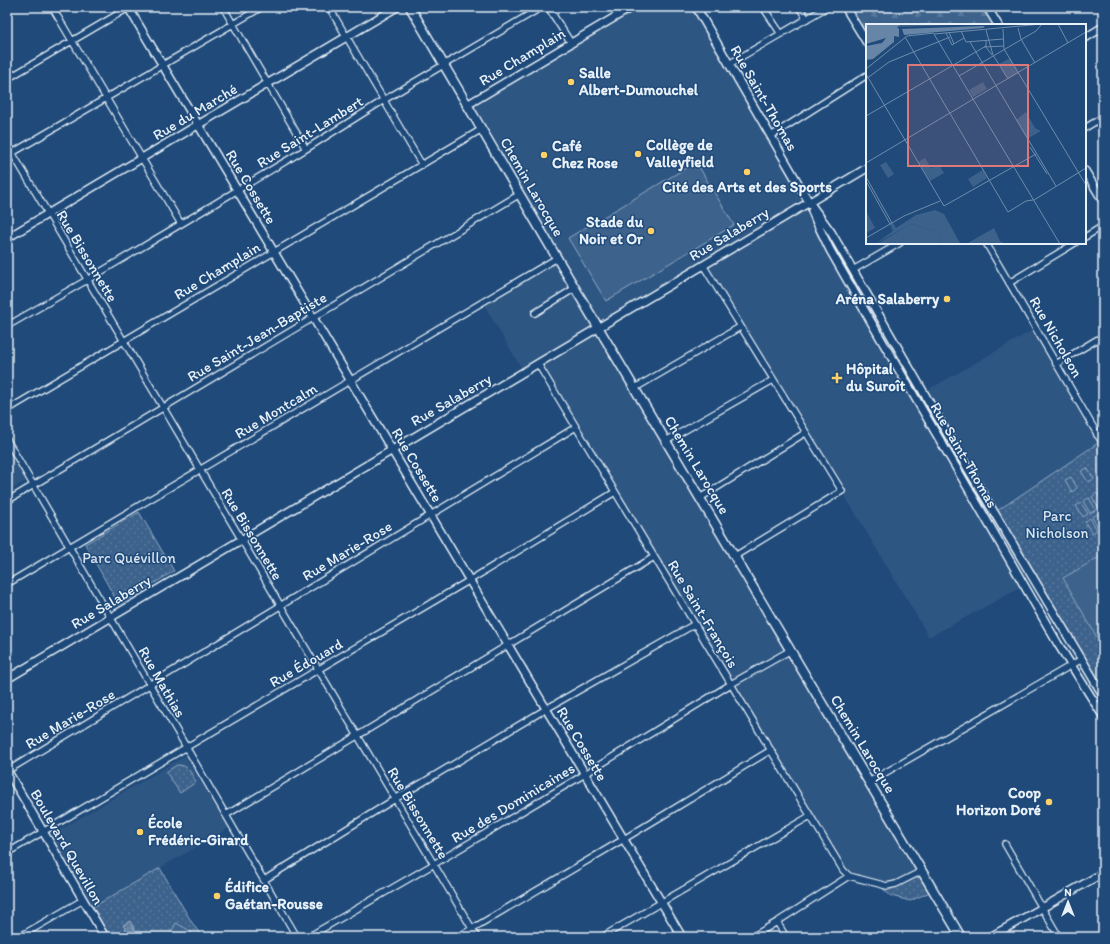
<svg xmlns="http://www.w3.org/2000/svg" width="1110" height="944" font-family="Itim,sans-serif">
  <defs>
    <pattern id="grass-dots" width="8" height="8" patternUnits="userSpaceOnUse"><rect width="8" height="8" fill="#3c628c"/><path d="M2 2h.1M6 6h.1" fill="none" stroke="#58799d" stroke-width="1.8" stroke-linecap="round"/></pattern>
    <pattern id="forest-firs" width="22" height="20" patternUnits="userSpaceOnUse"><rect width="22" height="20" fill="#3c628c"/><path d="M5 1l3.5 6h-7zM16 11l3.5 6h-7z" fill="#58799d"/></pattern>
    <pattern id="water-waves" width="16" height="10" patternUnits="userSpaceOnUse"><rect width="16" height="10" fill="#6685a7"/><path d="M0 5q4-4 8 0t8 0" fill="none" stroke="#596d82"/></pattern>
  </defs>
  <rect width="100%" height="100%" fill="#1f4a7a"/>
  <filter id="ink" filterUnits="userSpaceOnUse"><feTurbulence type="fractalNoise" baseFrequency=".025" numOctaves="2"/><feDisplacementMap in="SourceGraphic" scale="8" xChannelSelector="R" yChannelSelector="G"/><feConvolveMatrix kernelMatrix="1 2 1 2 8 2 1 2 1" color-interpolation-filters="sRGB"/></filter>
  <g filter="url(#ink)">
    <!-- built -->
    <path fill="#2e5683" d="M636,7H694L806,202L599,324L468,105Z
      M804,206L1022,587L929,637L842,491L703,265Z
      M556,264L596,333L919,875L898,886L883,889L856,883L843,870L542,364L525,374L484,305Z
      M1033,330L1098,443L997,511L926,391Z
      M7,444L29,479L7,492Z
      M185,756L229,828L93,907L51,835Z"/>
    <!-- grass -->
    <path fill="url(#grass-dots)" stroke="#92aac2" d="M1098,443L1103,452V690L997,511Z
      M139,512L174,571L119,605L85,544Z
      M177,765C189,765 190,772 196,782L180,793L166,772Z
      M160,868L191,921L202,937H110L93,907Z
      M919,875L930,892L910,901L891,896L883,889L898,886Z"/>
    <!-- forest -->
    <path fill="url(#forest-firs)" stroke="#92aac2" d="M845,7H987L998,25H867V43Z"/>
    <!-- pitch -->
    <path fill="#3c628c" stroke="#92aac2" d="M696,162L734,225L606,301L568,238Z
      M1087,468L1094,479L1088,482L1081,471Z
      M1071,477L1077,488L1072,492L1065,480Z
      M1097,493L1103,503V506L1099,508L1092,497Z
      M1089,498L1096,510L1090,513L1083,501Z
      M1081,503L1088,514L1083,517L1076,506Z
      M1098,514L1103,523V527L1099,529L1092,517Z
      M1090,518L1097,530L1092,533L1085,522Z
      M1103,555V648L1063,578Z
      M176,923L192,932L189,937H169Z"/>
    <!-- water -->
    <path fill="url(#water-waves)" stroke="#9ab0c7" d="M130,921L136,932L129,936L123,925Z"/>
    <g fill="none" stroke-linecap="round" stroke-linejoin="round">
      <!-- minor casing -->
      <g stroke="#e8f1f8" stroke-width="8">
        <path id="minor" d="M52,7L181,224
          M223,7L306,149
          M329,7L422,165
          M548,7L571,43
          M763,7L781,34
          M799,7L807,19
          M729,64L827,7
          M7,79L130,7
          M1085,128L1103,117
          M771,136L867,75
          M7,144L477,937
          M7,156L262,7
          M1085,237L1103,226
          M986,243L1103,444
          M703,265L842,491L735,556
          M853,270L900,243
          M1009,283L1075,243
          M535,313L575,288
          M7,326L87,280L181,224L306,149L384,100L542,7
          M538,364L843,870L849,876
          M1056,364L1103,336
          M635,388L740,327
          M7,410L482,129
          M1097,435L1103,431
          M7,440L297,937
          M666,441L773,380
          M700,498L805,433
          M7,501L520,194
          M7,584L557,258
          M7,771C197,658 386,541 576,427
          M869,782L1082,659
          M226,815L654,557
          M1005,844L1059,937
          M7,853L470,580L615,492
          M264,880L395,799L546,709L695,624
          M777,922L786,937
          M19,937L83,900
          M308,937L434,864L585,774L731,684L791,650
          M458,937L624,839L771,750
          M602,937L810,816
          M752,937L777,922L849,876L887,886L896,884L922,871"/>
      </g>
      <!-- tertiary casing -->
      <g stroke="#e8f1f8" stroke-width="10">
        <path id="tertiary" d="M128,7L682,937
          M696,7L809,202L831,232L958,452L1103,695
          M845,7L867,43
          M987,7L998,25
          M1085,38L1103,27
          M467,105L632,7
          M1085,171L1103,201
          M812,211L816,221L830,250L882,341L975,500L1058,644L1103,716
          M7,238L397,7
          M7,679L867,168
          M7,770L105,937
          M990,937L1042,908L1103,873"/>
      </g>
      <!-- secondary casing -->
      <g stroke="#e8f1f8" stroke-width="11">
        <path id="secondary" d="M410,7L557,258L961,937"/>
      </g>
      <!-- minor -->
      <use href="#minor" stroke="#1f4a7a" stroke-width="5.5"/>
      <!-- tertiary -->
      <use href="#tertiary" stroke="#1f4a7a" stroke-width="7"/>
      <!-- secondary -->
      <use href="#secondary" stroke="#1f4a7a" stroke-width="8"/>
    </g>
  </g>
  <!-- markers -->
  <g fill="#ffd166" stroke="#1f4a7a" stroke-width="1.5">
    <circle cx="571" cy="82" r="4"/>
    <circle cx="638" cy="154" r="4"/>
    <circle cx="544" cy="155" r="4"/>
    <circle cx="747" cy="172" r="4"/>
    <circle cx="651" cy="231" r="4"/>
    <circle cx="947" cy="299" r="4"/>
    <path d="M835 372h4v4h4v4h-4v4h-4v-4h-4v-4h4z"/>
    <circle cx="1049" cy="802" r="4"/>
    <circle cx="140" cy="832" r="4"/>
    <circle cx="217" cy="896" r="4"/>
  </g>
  <g text-anchor="middle" dominant-baseline="central" stroke-width="3" stroke-linejoin="round" paint-order="stroke">
    <!-- street labels -->
    <g font-size="15" fill="#e8f1f8" stroke="#1f4a7a">
      <text transform="translate(522 57) rotate(-31)">Rue Champlain</text>
      <text transform="translate(764 98) rotate(60)">Rue Saint-Thomas</text>
      <text transform="translate(195 112) rotate(-31)">Rue du Marché</text>
      <text transform="translate(310 132) rotate(-32)">Rue Saint-Lambert</text>
      <text transform="translate(251 187) rotate(59)">Rue Cossette</text>
      <text transform="translate(532 187) rotate(60)">Chemin Larocque</text>
      <text transform="translate(729 234) rotate(-31)">Rue Salaberry</text>
      <text transform="translate(87 256) rotate(59)">Rue Bissonnette</text>
      <text transform="translate(217 271) rotate(-31)">Rue Champlain</text>
      <text transform="translate(257 337) rotate(-31)">Rue Saint-Jean-Baptiste</text>
      <text transform="translate(1056 337) rotate(60)">Rue Nicholson</text>
      <text transform="translate(451 400) rotate(-30)">Rue Salaberry</text>
      <text transform="translate(276 411) rotate(-31)">Rue Montcalm</text>
      <text transform="translate(964 455) rotate(60)">Rue Saint-Thomas</text>
      <text transform="translate(417 465) rotate(59)">Rue Cossette</text>
      <text transform="translate(697 465) rotate(59)">Chemin Larocque</text>
      <text transform="translate(252 534) rotate(59)">Rue Bissonnette</text>
      <text transform="translate(347 551) rotate(-31)">Rue Marie-Rose</text>
      <text transform="translate(111 602) rotate(-31)">Rue Salaberry</text>
      <text transform="translate(703 614) rotate(59)">Rue Saint-François</text>
      <text transform="translate(306 663) rotate(-30)">Rue Édouard</text>
      <text transform="translate(162 682) rotate(60)">Rue Mathias</text>
      <text transform="translate(70 719) rotate(-31)">Rue Marie-Rose</text>
      <text transform="translate(582 744) rotate(59)">Rue Cossette</text>
      <text transform="translate(863 744) rotate(59)">Chemin Larocque</text>
      <text transform="translate(513 803) rotate(-31)">Rue des Dominicaines</text>
      <text transform="translate(418 813) rotate(59)">Rue Bissonnette</text>
      <text transform="translate(67 847) rotate(60)">Boulevard Quevillon</text>
    </g>
    <!-- poi labels -->
    <g font-size="15" font-weight="bold" fill="#e8f1f8" stroke="#1f4a7a" text-anchor="start">
      <text x="579" y="73">Salle<tspan x="579" dy="17">Albert-Dumouchel</tspan></text>
      <text x="646" y="145">Collège de<tspan x="646" dy="17">Valleyfield</tspan></text>
      <text x="552" y="146">Café<tspan x="552" dy="17">Chez Rose</tspan></text>
      <text x="747" y="187" text-anchor="middle">Cité des Arts et des Sports</text>
      <text x="643" y="222" text-anchor="end">Stade du<tspan x="643" dy="17">Noir et Or</tspan></text>
      <text x="939" y="299" text-anchor="end">Aréna Salaberry</text>
      <text x="846" y="369">Hôpital<tspan x="846" dy="17">du Suroît</tspan></text>
      <text x="1041" y="793" text-anchor="end">Coop<tspan x="1041" dy="17">Horizon Doré</tspan></text>
      <text x="148" y="823">École<tspan x="148" dy="17">Frédéric-Girard</tspan></text>
      <text x="225" y="887">Édifice<tspan x="225" dy="17">Gaétan-Rousse</tspan></text>
    </g>
    <!-- park labels -->
    <g font-size="15" fill="#d7e3ed" stroke="#1f4a7a">
      <text x="1057" y="516">Parc<tspan x="1057" dy="17">Nicholson</tspan></text>
      <text x="129" y="558">Parc Quévillon</text>
    </g>
  </g>
  <!-- overview -->
  <g transform="translate(866 24)">
    <rect width="220" height="220" fill="#1f4a7a"/>
    <path d="M36,0H115L30,3ZM160,88L169,104L175,107L161,115L150,96ZM59,134L65,144L73,141L78,149L64,157L52,138ZM20,138L28,150L22,154L14,141ZM117,146L121,154L107,163L102,155ZM69,186L78,190L94,219H102L128,204L134,217L139,220H72L75,213L71,207L45,200L9,220L27,207L24,200L27,199L30,204L50,191ZM0,187L9,204L0,209Z" fill="#3c628c"/>
    <path d="M144,34L153,49L142,55L133,40ZM45,200L71,207L75,213L72,220H11Z" fill="#3c628c"/>
    <path d="M117,58L121,65L107,73L103,66Z" fill="#3c628c"/>
    <path d="M0,0H36L31,3L33,5L119,2L117,4L38,11L36,5H33V13L28,12V18L7,35L0,36V22L16,19L20,14L0,20Z" fill="#6685a7"/>
    <path fill="none" stroke="#6f8dac" stroke-width="1" d="M176,0L68,10L194,220M192,0L202,19M152,4L155,15L169,39M137,5L138,25L220,161M120,6L127,31L142,55M95,7L100,18L137,15M83,8L88,20M80,9L86,21L98,14M39,13L142,188L160,177L167,176M120,16V23L126,31M104,18L190,162M118,23L138,22M0,45L41,12L68,9M0,50L78,182L170,130M93,52L170,7L176,0M0,55L23,38L84,13M0,92L120,22M164,123L181,150M0,139L220,8M0,153L26,199M0,157L24,200M168,176L220,144M0,214L38,192L74,177"/>
    <path fill="#dd787b" fill-opacity="0.15" stroke="#dd787b" stroke-width="2" d="M42,41H162V142H42Z"/>
    <rect width="220" height="220" fill="none" stroke="#e8f1f8" stroke-width="2"/>
  </g>
  <!-- margin -->
  <rect width="1110" height="944" fill="none" stroke="#1f4a7a" stroke-width="24"/>
  <rect x="12" y="12" width="1086" height="920" fill="none" stroke="#e8f1f8" stroke-width="1.5" filter="url(#ink)"/>
  <!-- north arrow -->
  <g transform="translate(1068 902)" stroke="#1f4a7a" stroke-width="3" paint-order="stroke">
  <path d="M0-3L7 15L0 10L-7 15Z" fill="#e8f1f8"/>
  <text y="-6" font-size="11" font-weight="bold" text-anchor="middle" fill="#e8f1f8">N</text>
  </g>
</svg>
